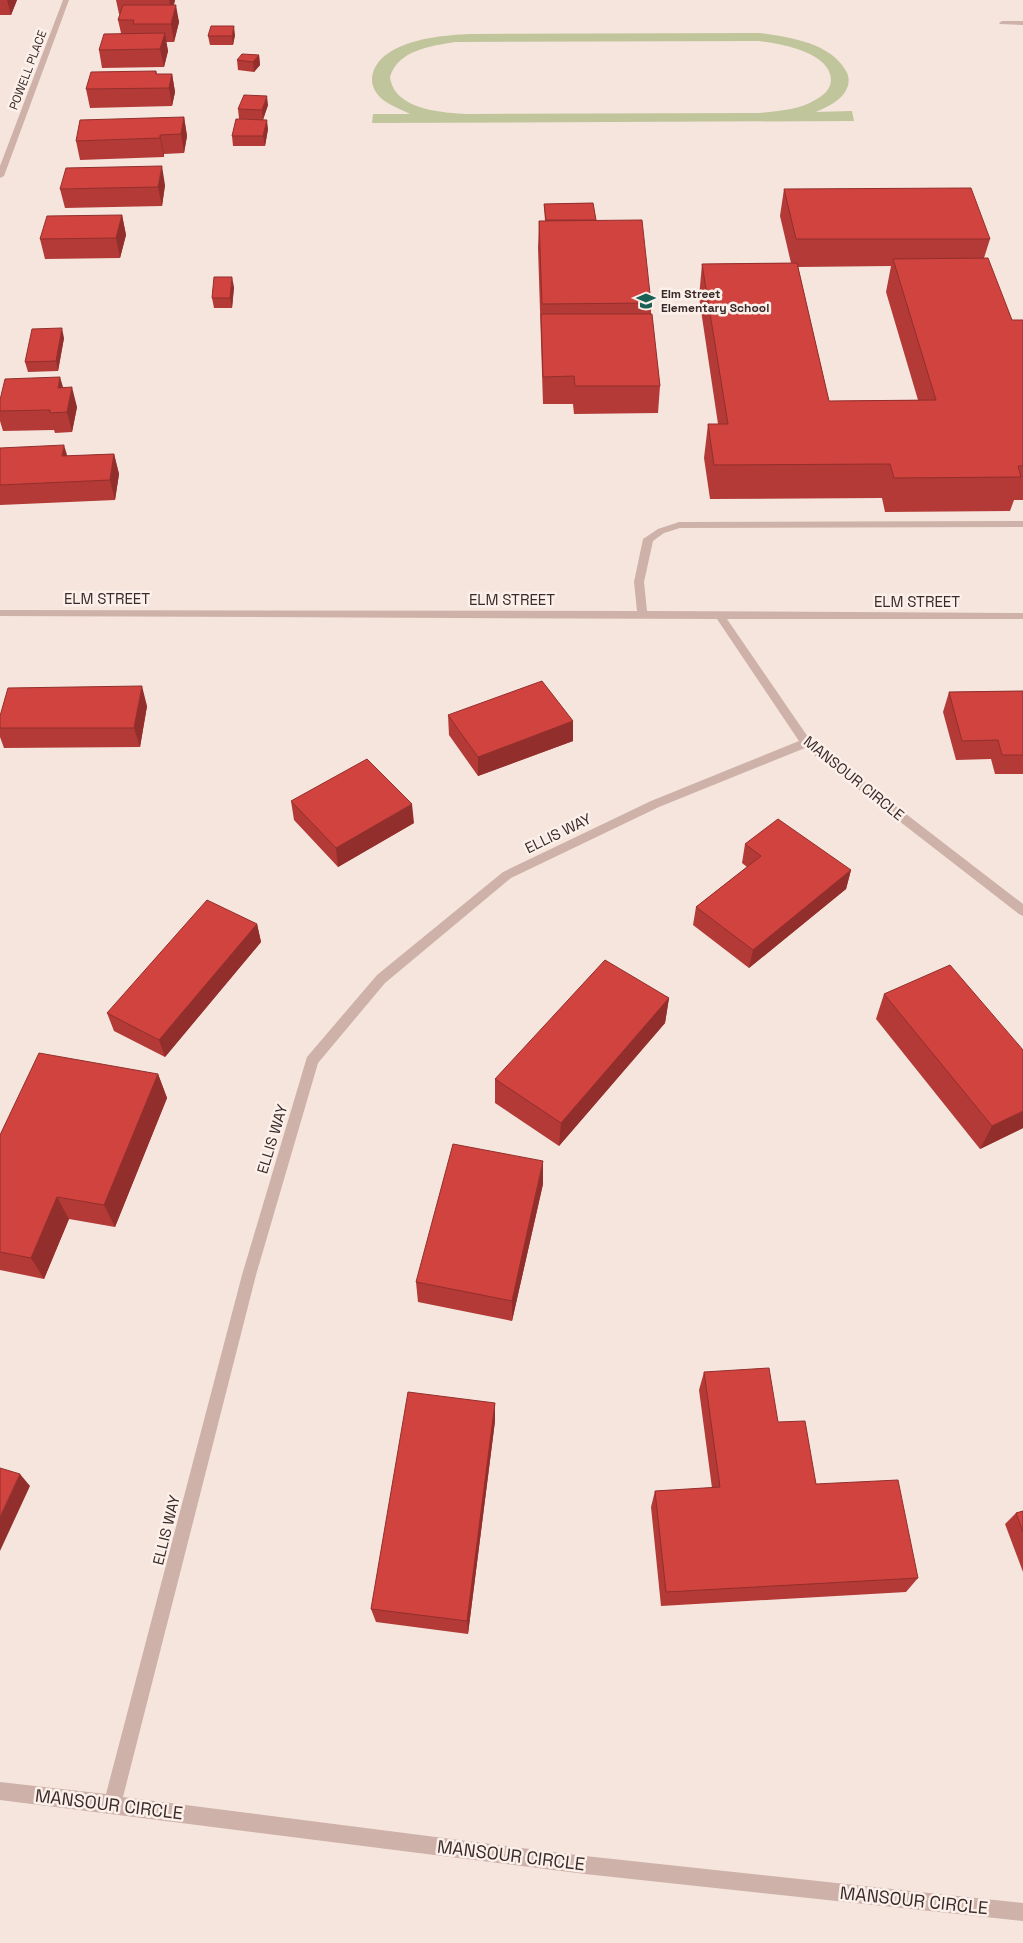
<svg xmlns="http://www.w3.org/2000/svg" width="1023" height="1943" font-family="'Space Grotesk',sans-serif">
  <rect width="100%" height="100%" fill="#f5e5dd"/>
  <!-- green -->
  <path fill="#c0c59b" fill-rule="evenodd" d="M760,33C789,37 831,43 846,71C852,81 847,92 839,99C832,105 824,108 816,112L852,111L854,121L372,123L373,114H410C403,110 394,107 386,102C377,96 369,85 373,73C383,40 442,35 471,34ZM758,41C779,43 831,52 831,80C831,89 823,96 815,100C799,110 778,111 759,113L469,114C443,113 394,110 390,77C398,50 431,46 455,42Z"/>
  <g fill="none" stroke-linecap="round" stroke-linejoin="round">
    <!-- minor -->
    <path fill="#ceb1a8" fill-rule="evenodd" d="M63,0H69L4,176L0,178V166Z
      M1002,21H1023V25L1000,24L999,23Z
      M1023,521V527L680,528L664,533L653,541L644,582L647,611L1023,613V619H727L810,740L1023,904V916L1019,914L805,748L659,807L511,878L385,983L318,1063L256,1275L123,1797L585,1856L1023,1903V1921L585,1874L0,1800V1782L106,1794L242,1275L307,1057L377,975L503,872L651,801L799,741L717,619L0,616V610L637,611L634,582L643,539L658,529L679,522Z"/>
  </g>
  <!-- wall -->
  <path fill="#b33a36" fill-rule="evenodd" d="M0,0H17L11,15H0Z
    M116,0H175L174,5L179,22L174,42H166L168,51L164,67L102,68L99,50L121,33L118,20L120,14H119Z
    M235,35L233,45H210L208,36Z
    M259,55L260,65L254,72L238,70L237,60Z
    M156,71L157,74H172L175,92L172,106L90,108L86,89Z
    M268,105L263,119L268,129L265,146H233L232,136L253,119H239L238,109Z
    M184,117L187,136L184,153L164,154V157L80,160L76,141Z
    M165,185L162,206L65,208L60,189Z
    M784,189L990,239L984,258L1012,320H1023V500H1014L1010,511L885,512L882,498L710,499L704,458L708,424H718L699,297L702,264L791,263L780,216ZM891,266L886,292L918,400L829,401L798,267Z
    M593,203L596,220L651,303V314L660,386L658,413L574,414L573,404H543L538,248L539,221H545L544,204Z
    M122,215L126,235L120,258L45,259L40,239Z
    M234,287L232,308H214L212,298Z
    M64,338L58,371L28,372L25,362Z
    M63,388L77,407L72,432L55,433L54,430L3,431L0,421V411Z
    M0,448L67,456L114,454L119,474L115,500L0,505Z
    M1023,691V774H995L991,759L956,760L943,712L949,692Z
    M147,706L140,747L4,748L0,737V716Z
    M448,715L573,721V741L478,776L449,735Z
    M291,801L414,823L338,867L294,820Z
    M745,844L851,870L846,889L749,968L693,925L696,907L747,867L742,863Z
    M257,924L261,942L165,1057L114,1031L107,1013Z
    M884,994L1023,1128L980,1149L876,1019Z
    M669,998L665,1023L559,1146L495,1103V1079Z
    M158,1074L167,1098L115,1227L69,1219L44,1279L0,1270V1135Z
    M543,1184L512,1321L418,1302L416,1282Z
    M704,1372L778,1422L816,1484L918,1578L906,1592L661,1606L651,1507L655,1491L712,1488L699,1390Z
    M495,1403V1421L468,1634L376,1622L371,1609Z
    M1023,1511V1572L1005,1524L1016,1513Z"/>
  <!-- shaded-wall -->
  <path fill="#922f2c" d="M7,0H17L11,15Z
    M169,0H175L171,14Z
    M176,5L179,22L174,42L171,24Z
    M234,26L235,35L233,45L232,36Z
    M165,33L168,51L164,67L160,49Z
    M259,55L260,65L254,72L253,62Z
    M172,74L175,92L172,106L169,88Z
    M267,96L268,105L263,120L262,110Z
    M184,117L187,136L184,153L181,134Z
    M267,120L268,129L265,146L263,136Z
    M160,135L164,154V157L160,138Z
    M162,166L165,185L162,206L158,187Z
    M122,215L126,235L120,258L116,238Z
    M232,277L234,287L232,308L230,298Z
    M62,328L64,338L58,371L56,361Z
    M60,377L66,397L58,388Z
    M72,387L77,407L72,432L67,412Z
    M64,445L70,465L62,456Z
    M114,454L119,474L115,500L110,480Z
    M142,686L147,706L140,747L134,728Z
    M573,721V741L478,776V757Z
    M412,804L414,823L338,867L336,848Z
    M851,870L846,889L749,968L753,950Z
    M257,924L261,942L165,1057L159,1040Z
    M669,998L665,1023L559,1146L561,1123Z
    M158,1074L167,1098L115,1227L104,1205Z
    M1023,1111V1128L980,1149L992,1126Z
    M543,1161V1184L512,1321V1301Z
    M57,1197L69,1219L44,1279L31,1258Z
    M495,1403V1421L468,1634L467,1621Z
    M20,1474L30,1486L0,1551V1517Z"/>
  <!-- building -->
  <path fill="#d0433f" stroke="#922f2c" d="M123,5H176L171,24H133L134,20H118Z
    M211,26H234L232,36H208Z
    M165,33L160,49L99,50L104,34Z
    M242,54L259,55L253,62L237,60Z
    M156,71V74H172L169,88L86,89L91,72Z
    M244,95L267,96L262,110L238,109Z
    M184,117L181,134L160,135V138L76,141L80,120Z
    M236,119L267,120L263,136H232Z
    M162,166L158,187L60,189L66,168Z
    M971,188L990,239H796L784,189Z
    M593,203L596,220H546L544,204Z
    M122,215L116,238L40,239L47,216Z
    M642,220L651,303L542,304L539,221Z
    M988,258L1012,320H1023V466H1018L1021,477L894,478L890,464L714,465L708,424H728L702,264L797,263L829,401L936,400L893,259Z
    M214,277H232L230,298H212Z
    M541,314H652L660,386H575L574,376L543,377Z
    M62,328L56,361L25,362L32,329Z
    M60,377L58,388L72,387L67,412L50,413V410L0,411V400L5,379Z
    M64,445L62,456L114,454L110,480L0,485V448Z
    M542,681L573,721L478,757L448,715Z
    M142,686L134,728H0V716L8,688Z
    M1023,691V755H1002L998,740L962,741L949,692Z
    M367,759L412,804L336,848L291,801Z
    M778,819L851,870L753,950L696,907L761,856L745,844Z
    M207,900L257,924L159,1040L107,1013Z
    M605,960L669,998L561,1123L495,1079Z
    M950,965L1023,1050V1111L992,1126L884,994Z
    M39,1053L158,1074L104,1205L57,1197L31,1258L0,1252V1135Z
    M453,1144L543,1161L512,1301L416,1282Z
    M769,1368L778,1422L805,1421L816,1484L898,1480L918,1578L666,1592L655,1491L720,1487L704,1372Z
    M408,1392L495,1403L467,1621L371,1609Z
    M0,1468L20,1474L0,1517Z
    M1023,1511V1532L1016,1513Z"/>
  <!-- icons -->
  <defs>
    <g id="school-bare" transform="scale(1.5)"><path d="M0-5L7-2L0 1L-7-2ZM-4 1L0 2.5L4 1V4Q0 6-4 4Z" fill="#1a6056" stroke="#fbf0ea" stroke-width="2.5" paint-order="stroke"/></g>
  </defs>
  <g fill-rule="evenodd">
    <use href="#school-bare" x="646" y="301"/>
  </g>
  <g text-anchor="middle" dominant-baseline="central" stroke-width="5" stroke-linejoin="round" paint-order="stroke">
    <!-- far-street labels -->
    <g font-size="12" fill="#3a2a29" stroke="#fbf0ea">
      <text transform="translate(28 70) rotate(-69)">POWELL PLACE</text>
    </g>
    <!-- far-poi labels -->
    <g font-size="12" font-weight="bold" fill="#3a2a29" stroke="#fbf0ea" text-anchor="start">
      <text x="661" y="294">Elm Street<tspan x="661" dy="14">Elementary School</tspan></text>
    </g>
    <!-- street labels -->
    <g font-size="15" fill="#3a2a29" stroke="#fbf0ea">
      <text x="107" y="598">ELM STREET</text>
      <text x="512" y="599">ELM STREET</text>
      <text x="917" y="601">ELM STREET</text>
      <text transform="translate(854 778) rotate(39)">MANSOUR CIRCLE</text>
      <text transform="translate(558 833) rotate(-26)">ELLIS WAY</text>
      <text transform="translate(272 1139) rotate(-73)">ELLIS WAY</text>
      <text transform="translate(166 1530) rotate(-76)">ELLIS WAY</text>
    </g>
    <!-- near-street labels -->
    <g font-size="18" fill="#3a2a29" stroke="#fbf0ea">
      <text transform="translate(109 1804) rotate(7)">MANSOUR CIRCLE</text>
      <text transform="translate(511 1855) rotate(7)">MANSOUR CIRCLE</text>
      <text transform="translate(914 1900) rotate(6)">MANSOUR CIRCLE</text>
    </g>
  </g>
</svg>
